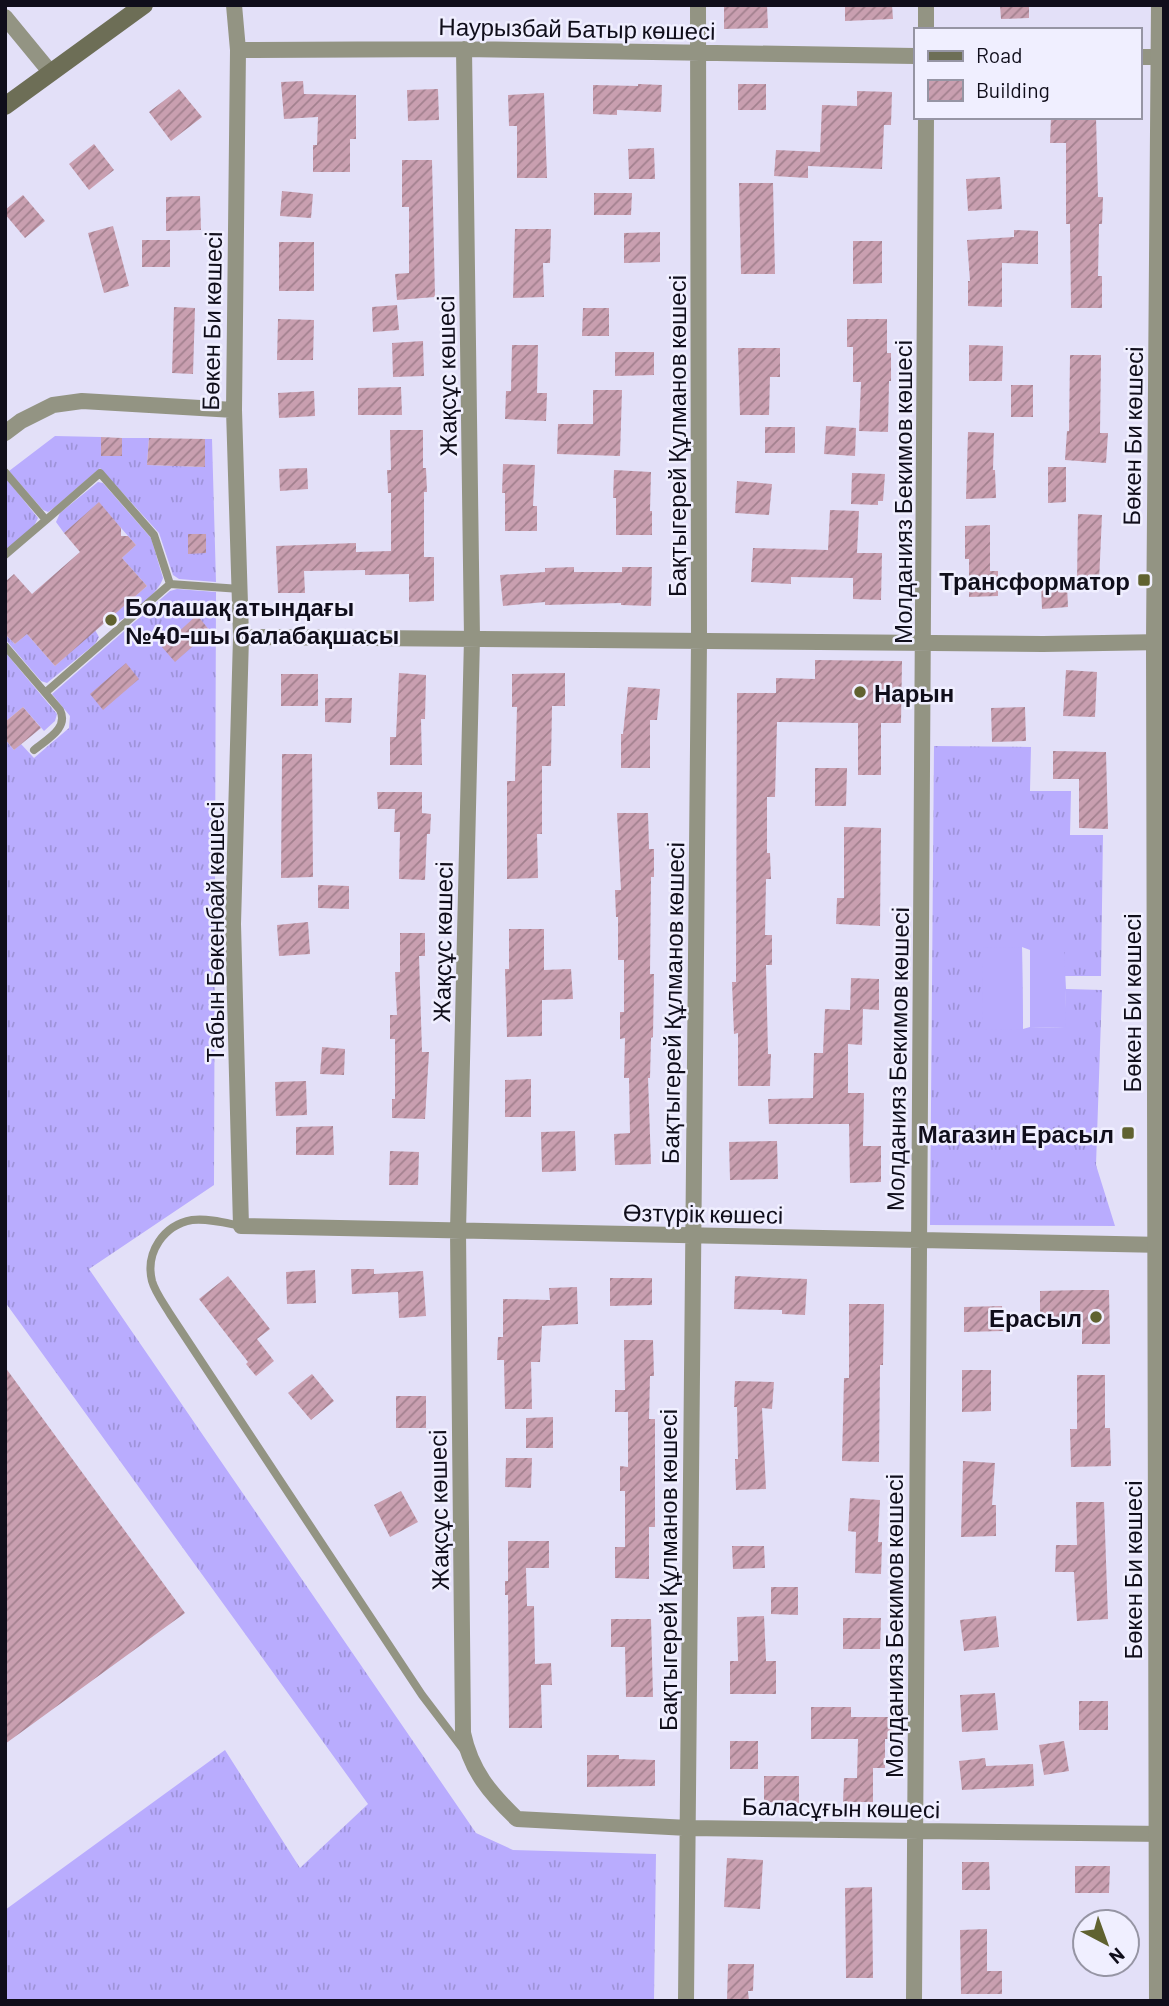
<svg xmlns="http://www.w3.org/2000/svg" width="1169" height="2006" font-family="Barlow,sans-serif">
  <defs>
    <pattern id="grass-tufts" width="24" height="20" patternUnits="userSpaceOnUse" patternTransform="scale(1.75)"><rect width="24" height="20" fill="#b9acfe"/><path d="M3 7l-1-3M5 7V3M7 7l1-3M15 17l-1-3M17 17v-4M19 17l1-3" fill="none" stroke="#9e93d9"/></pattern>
    <pattern id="building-hatch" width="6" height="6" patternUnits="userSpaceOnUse" patternTransform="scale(1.75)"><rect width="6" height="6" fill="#c99fb0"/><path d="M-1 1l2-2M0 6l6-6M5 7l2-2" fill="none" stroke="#a2808e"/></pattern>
  </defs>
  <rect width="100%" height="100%" fill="#e3e0f8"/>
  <!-- grass -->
  <path fill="url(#grass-tufts)" d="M55,436L101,437V455L121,456L122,438H149L147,465L205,467V439H212L216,582L179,579L173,575L159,533L100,468L54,508L48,512L43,510L9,471Z
    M5,477L38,518L33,528L5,552Z
    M98,482L103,483L151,538L163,578C160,591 131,616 119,621L112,616L147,586L122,558L136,545L99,503L64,533L56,522L60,513Z
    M177,589L216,592L214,1185L89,1269L476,1833L513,1850L656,1854L654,2001H5V1910L225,1750L300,1868L368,1804L5,1302V739L14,750L21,744L34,758L69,728L70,716L52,694L170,591Z
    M95,630L99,637L95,644L47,683L41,681L5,639V634L15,644L27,634L55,666Z
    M5,652L57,714L55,721L44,731L23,707L5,722Z
    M934,746L1031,747L1030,791H1071L1070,835H1103L1101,976H1064L1063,950H1030L1022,947L1023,1029L1030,1027L1064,1028L1066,989L1102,990L1096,1165L1115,1226L930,1225Z"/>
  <!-- park -->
  <path fill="#b9acfe" d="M1022,947L1023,1029L983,1030L982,948Z
    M1030,950H1064L1066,989L1065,1028L1030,1027Z"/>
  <!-- building -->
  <path fill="url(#building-hatch)" d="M724,5H767L768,28L724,29Z
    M845,5H892L893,19L845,21Z
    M1000,5H1029V18L1001,19Z
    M303,81L304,94L356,95V139H350V172H313V145H317L318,117L284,119L281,82Z
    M638,84L662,85L661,112L617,110V115L593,114V85L638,86Z
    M738,84H766V110H738Z
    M179,89L202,117L171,141L149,112Z
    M438,89L439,120L408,121L407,90Z
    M857,91L892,92L891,125H884L882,169L808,166V178L774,176L776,150L820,152L822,105L857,106Z
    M544,93L547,178H517V126H509L508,95Z
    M1051,117H1096L1098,197H1103L1102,224H1099L1098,276H1102V308H1071L1070,224H1066V143H1050Z
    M94,144L114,170L89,190L69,164Z
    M654,148L655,179H629L628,149Z
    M402,160H432L435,297L397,300L395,274L409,273V207H402Z
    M1000,177L1002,209L968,211L966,179Z
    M739,183H773L775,274H741Z
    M282,191L313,194L311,218L280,216Z
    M594,193H632L631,215H594Z
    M23,195L45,221L25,238L5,214V210Z
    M200,196L201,230L166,231V197Z
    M113,226L129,286L104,293L88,233Z
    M515,229H551L550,263H543L544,297L513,298Z
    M1014,230L1038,231V264L1002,263V307L968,306V281H970L967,240L1014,237Z
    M660,232V262L624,263V233Z
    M142,240H170V267H142Z
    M853,241H882V283L853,284Z
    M279,242H314V291H279Z
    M397,305L399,330L373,332L372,307Z
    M174,307L195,308L193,374L172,373Z
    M583,308H609V336H582Z
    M278,319L314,320L313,360H277Z
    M847,319H887V353H891V381H889L888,432L859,431L861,382H853V347H847Z
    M423,341L424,376L393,377L392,343Z
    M512,345H538L537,393H547L546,421L505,419L506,391H511Z
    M969,345L1003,346L1002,381H969Z
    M738,348H780V377H770L769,415H740Z
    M615,352H654V375L615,376Z
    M1070,355H1101L1100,433H1108L1106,463L1065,460L1067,431H1069Z
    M1011,385H1033V417H1011Z
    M401,387L402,415H358V388Z
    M593,390H622L620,456L557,454L558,424H593Z
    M314,391L315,416L279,418L278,393Z
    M826,426L856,428L855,456L824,454Z
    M765,427H795V453H765Z
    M390,430H423V468H426L427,492H424V557H434V601L409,602V574L365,575V570L304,571L305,593H278L276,546L356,543V552L391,551V493H388L387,470H391Z
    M968,432L994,433L993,470H995L996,498L966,499Z
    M101,437L122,438V456H101Z
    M149,438L205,439V467L147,465Z
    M503,464L535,465L533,506H537V531H505V493H502Z
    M1048,467H1066V502L1048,503Z
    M307,468L308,489L280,491L279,469Z
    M614,470L651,472L650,511H652V535H616V498H613Z
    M852,473L885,474L883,501H878V505L851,504Z
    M737,481L772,484L769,515L735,513Z
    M99,502L121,528V536H128L136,545L122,558L147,586L55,666L27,634L15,644L5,634V582L14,574L32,594L80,552L64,533Z
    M830,510L859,511L857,553H882L881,600L853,599V578L791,577V584L751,582L753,548L828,550Z
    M1078,514L1102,515L1099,582L1077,581Z
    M990,525V571H998V596L969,597V559H965V526Z
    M188,534H206V553L188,554Z
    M574,567V572H622V567H652L651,606L621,605V603L545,605V602L503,606L500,575L545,572V568Z
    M1067,585L1068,607L1042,609L1041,586Z
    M197,615L210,631L175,662L162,647Z
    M815,660L902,661L901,723H881V775H858V723L777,722L775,797H767V853H770L771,879H766L765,935H772V965H766L768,1054H771L770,1086H738V1033L734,1034L732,982H736L737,693H776V678L815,679Z
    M126,663L139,679L103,710L90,694Z
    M1066,670L1097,672L1095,717L1063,716Z
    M399,673L426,675L425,719H421L422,765H390V737H396Z
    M565,673V706H552L551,766H542V834H537L538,878L507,879V781H515L517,707H512V674Z
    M281,674H318V706H281Z
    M628,687L660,689L657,720H650V768H621V734H623Z
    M325,698H352L351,723L325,722Z
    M23,707L41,728L14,750L5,739V722Z
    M1025,707L1026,741L992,742L991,708Z
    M1053,751L1106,752L1108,829L1079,828V779H1053Z
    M282,754H312L313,877L281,878Z
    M815,768H847L846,806H815Z
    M377,792H422V813L431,814L430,834H427L425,880L399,879L400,832H394L395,809H378Z
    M617,813H648L649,849H654V877H651L650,974H654L653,1037L651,1038L650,1078H648L651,1164L615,1165L614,1134L630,1133L629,1078H624L625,1038L620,1039V1012H624V960H618V917H616L615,890H621Z
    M844,827L881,828L880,926L836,924L837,898H844Z
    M318,885L349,886V909L318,908Z
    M308,922L310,954L279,956L277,925Z
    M509,929H544V970L571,969L573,999L542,1000V1036L507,1037L505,969H509Z
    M400,933H425V956H419L422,1052H429L425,1119L392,1118V1099H395V1039H390V1015H397L395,972H400Z
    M851,978L879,979V1010L863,1009L862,1045L848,1044V1093H864L863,1146H881V1182L850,1183L849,1124H769L768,1099L813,1098L814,1053H823L825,1009L850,1010Z
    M322,1047L345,1049L344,1075L320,1074Z
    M531,1079V1117H505V1080Z
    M306,1081L307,1115L276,1116L275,1082Z
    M333,1126L334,1155H296V1127Z
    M575,1131L576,1171L542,1172L541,1132Z
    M777,1141L778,1179L730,1180L729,1142Z
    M390,1151L419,1152L418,1185H389Z
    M351,1269H374V1274L423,1271L426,1316L399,1318L398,1292L352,1294Z
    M315,1270L316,1303L287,1304L286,1272Z
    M228,1276L270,1329L257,1339L274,1361L256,1376L246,1364L248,1362L199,1299Z
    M735,1276L807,1279L805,1315L782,1314V1310L734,1309Z
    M610,1278H652V1305L610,1306Z
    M577,1287L578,1324L542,1326L540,1362H531L532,1409H505L504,1360H497L498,1337H503V1299L550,1300L549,1288Z
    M1081,1290H1109L1110,1344H1082V1325H1040V1291Z
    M849,1304H884L883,1365H880L879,1462L842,1461L844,1378H849Z
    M1002,1306L1003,1331L964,1332V1307Z
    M624,1340H653L654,1376H650L649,1419H655V1527H649V1579L615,1578V1547H625V1491H620V1466L628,1467V1412H615V1390H625Z
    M5,1367L185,1613L5,1744Z
    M962,1370H991V1411L962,1412Z
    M312,1374L334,1401L311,1420L288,1393Z
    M1077,1375H1105V1428H1110L1111,1466L1071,1467L1070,1429H1077Z
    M735,1381L774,1382L772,1409L762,1408L766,1489L736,1490L735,1459H738L737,1407H734Z
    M396,1396H426V1428H396Z
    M553,1417V1448H526V1418Z
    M506,1458H532L531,1488L505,1487Z
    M963,1461L995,1463L992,1505H996V1536L961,1537Z
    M401,1491L418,1522L390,1537L374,1505Z
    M850,1498L880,1500L878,1542H882L881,1574L855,1573L856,1532L848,1531Z
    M1076,1502H1104L1108,1619L1077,1621L1074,1572H1055L1056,1545H1077Z
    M508,1541H549V1568H526L527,1606H534L535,1664L551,1663L552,1685H541L542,1728H509L508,1595H505V1581H508Z
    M732,1546H764L765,1568L733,1569Z
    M771,1587H798V1615L771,1614Z
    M764,1616L766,1661H776V1694H730V1661H738L737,1617Z
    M996,1616L999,1647L964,1651L960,1620Z
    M843,1618H881L880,1649H843Z
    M611,1619H651L653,1697H626L625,1647H611Z
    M995,1693L998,1730L962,1732L960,1695Z
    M1079,1701H1108V1730H1079Z
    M811,1707H851V1717H892L893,1739H885V1768H873V1802H843L844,1778H857L858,1739H811Z
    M730,1741H758V1769H730Z
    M1064,1741L1069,1771L1044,1775L1039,1745Z
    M587,1755H619V1759L655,1760V1786L587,1787Z
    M985,1758L986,1766L1033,1764L1034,1786L962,1790L959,1761Z
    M764,1776H799V1803L764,1802Z
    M727,1858L763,1860L760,1909L724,1907Z
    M962,1862H989L990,1890H962Z
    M1075,1866H1110L1109,1893H1075Z
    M872,1887L873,1978H846L845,1888Z
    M987,1929V1971H1002V1994H961L960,1930Z
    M728,1964H754L753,1991H748L749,2001H727Z"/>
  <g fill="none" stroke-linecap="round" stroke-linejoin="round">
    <!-- service -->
    <path stroke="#939483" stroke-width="8" d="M5,472L46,520L5,555
      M170,584L240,589
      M5,646L60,710C69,728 47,739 34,750
      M46,692L170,584L154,535L100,473L46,520
      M241,1226C226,1223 208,1218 192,1220C164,1225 145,1252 152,1281C155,1292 164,1304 170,1314L422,1695L463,1749"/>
    <!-- minor -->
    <path stroke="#939483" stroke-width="16" d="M234,5L238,50L234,410L241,637L233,924L241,1226L1164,1245
      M926,5V30
      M5,17L51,73
      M464,49L472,638L458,1231L463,1733C471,1771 490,1793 517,1819L688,1828L1164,1834
      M238,50L464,49L915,56
      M1139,57H1164
      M5,433L21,421L53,405L82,401L234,410
      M241,637L1043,644L1164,642
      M686,2001L699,642L698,5
      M914,2001C916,1373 925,745 926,117"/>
    <!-- tertiary -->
    <path stroke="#939483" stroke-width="18" d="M1158,2001L1155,642L1160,5"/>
    <!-- secondary -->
    <path stroke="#6d6e56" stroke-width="18" d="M5,106L144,5"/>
  </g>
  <!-- markers -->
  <g fill="#606230" stroke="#f0efff" stroke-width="2.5">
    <rect x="1137" y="573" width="14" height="14" rx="3.5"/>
    <circle cx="111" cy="620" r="7"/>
    <circle cx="860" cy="692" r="7"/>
    <rect x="1121" y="1126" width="14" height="14" rx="3.5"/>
    <circle cx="1096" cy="1317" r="7"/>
  </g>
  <g text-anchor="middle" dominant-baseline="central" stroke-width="5" stroke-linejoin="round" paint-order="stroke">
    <!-- street labels -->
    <g font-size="24" fill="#100e1b" stroke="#f0efff">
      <text transform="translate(577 28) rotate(1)">Наурызбай Батыр көшесі</text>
      <text transform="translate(211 321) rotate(-89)">Бөкен Би көшесі</text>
      <text transform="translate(446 376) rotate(-91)">Жақсұс көшесі</text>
      <text transform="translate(676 436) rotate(-90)">Бақтыгерей Құлманов көшесі</text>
      <text transform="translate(1132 436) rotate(-89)">Бөкен Би көшесі</text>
      <text transform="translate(902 492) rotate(-90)">Молданияз Бекимов көшесі</text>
      <text transform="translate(214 932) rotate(-90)">Табын Бөкенбай көшесі</text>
      <text transform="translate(442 942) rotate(-89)">Жақсұс көшесі</text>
      <text transform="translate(672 1003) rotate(-89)">Бақтыгерей Құлманов көшесі</text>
      <text transform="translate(1131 1003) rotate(-90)">Бөкен Би көшесі</text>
      <text transform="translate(897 1059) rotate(-89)">Молданияз Бекимов көшесі</text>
      <text transform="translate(703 1213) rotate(1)">Өзтүрік көшесі</text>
      <text transform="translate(438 1510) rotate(-91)">Жақсұс көшесі</text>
      <text transform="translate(667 1570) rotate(-90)">Бақтыгерей Құлманов көшесі</text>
      <text transform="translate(1132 1570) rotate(-90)">Бөкен Би көшесі</text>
      <text transform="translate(893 1626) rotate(-90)">Молданияз Бекимов көшесі</text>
      <text transform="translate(841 1807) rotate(1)">Баласұғын көшесі</text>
    </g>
    <!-- poi labels -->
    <g font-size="24" font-weight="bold" fill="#100e1b" stroke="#f0efff" text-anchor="end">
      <text x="1130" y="580">Трансформатор</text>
      <text x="125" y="606" text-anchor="start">Болашақ атындағы<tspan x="125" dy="28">№40-шы балабақшасы</tspan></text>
      <text x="874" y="692" text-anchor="start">Нарын</text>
      <text x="1114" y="1133">Магазин Ерасыл</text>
      <text x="1082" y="1317">Ерасыл</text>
    </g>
  </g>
  <!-- border -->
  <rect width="1169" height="2006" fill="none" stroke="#100e1b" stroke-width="14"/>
  <!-- legend -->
  <rect x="914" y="28" width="228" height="91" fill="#f0efff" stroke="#9695a4" stroke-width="2"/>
  <rect x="928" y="51" width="35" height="10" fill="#6d6e56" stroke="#9695a4" stroke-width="2"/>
  <text x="976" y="63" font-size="21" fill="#100e1b">Road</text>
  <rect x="928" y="80" width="35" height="21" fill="url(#building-hatch)" stroke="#9695a4" stroke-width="2"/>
  <text x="976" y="98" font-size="21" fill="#100e1b">Building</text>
  <!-- north arrow -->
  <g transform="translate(1106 1943) rotate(139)"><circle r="33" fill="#f0efff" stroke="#9695a4" stroke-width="2"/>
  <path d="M0-5L12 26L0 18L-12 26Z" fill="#606230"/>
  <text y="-10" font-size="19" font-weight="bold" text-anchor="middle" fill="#100e1b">N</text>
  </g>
</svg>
